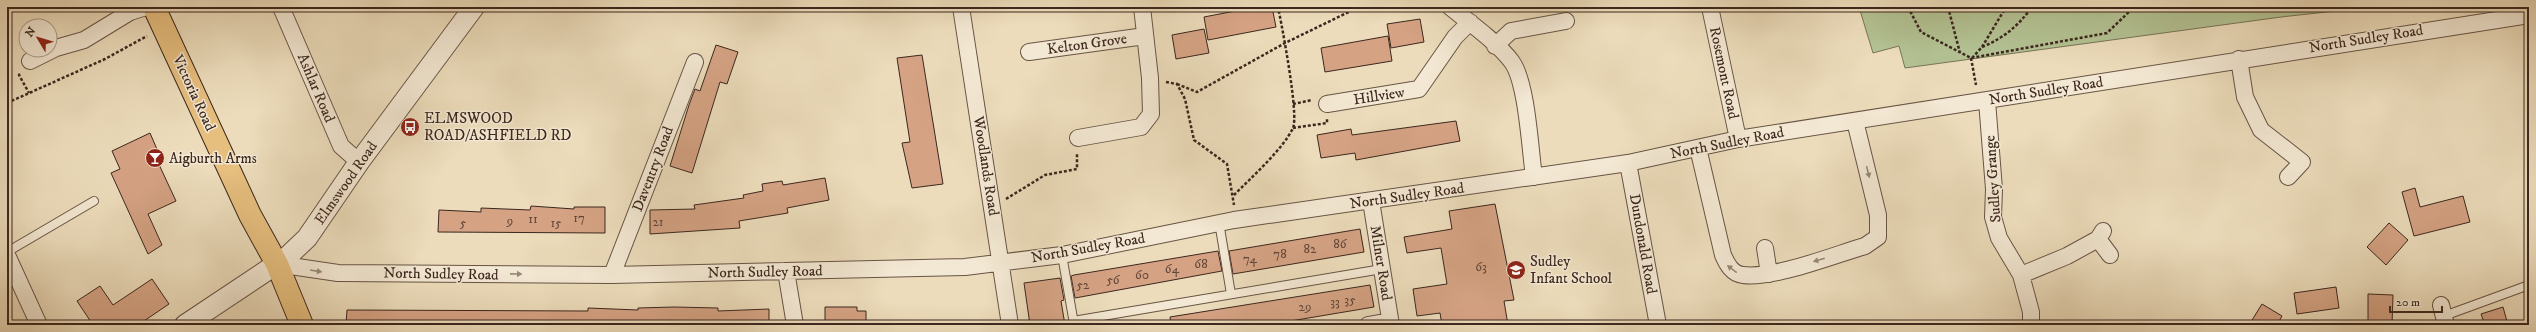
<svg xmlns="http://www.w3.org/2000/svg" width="2536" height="332" font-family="'IM FELL DW Pica',serif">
  <rect width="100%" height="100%" fill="#ecdcbb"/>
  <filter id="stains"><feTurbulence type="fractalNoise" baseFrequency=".005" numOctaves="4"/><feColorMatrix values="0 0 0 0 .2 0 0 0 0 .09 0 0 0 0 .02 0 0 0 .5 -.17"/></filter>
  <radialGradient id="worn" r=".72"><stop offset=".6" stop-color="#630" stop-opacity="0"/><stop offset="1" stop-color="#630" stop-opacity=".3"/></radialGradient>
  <!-- green -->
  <path fill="#b3c293" stroke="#787458" d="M1859,7H2372L2281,17L1905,68L1899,46L1873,53Z"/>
  <!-- building -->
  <path fill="#d5a384" stroke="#3c271e" d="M1256,7H1272L1276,27L1208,40L1204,17Z
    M1420,19L1424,42L1391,48L1387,24Z
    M1204,29L1209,53L1176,59L1172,35Z
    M1388,36L1392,61L1325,72L1321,48Z
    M716,45L738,52L727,84L720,82L692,173L670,166L689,105L695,89L700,91Z
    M922,55L943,184L912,188L902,143L910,142L897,58Z
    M1456,121L1460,141L1356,160L1355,153L1321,158L1317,135L1351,129L1352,135Z
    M150,133L159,154L155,156L176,201L148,214L162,245L148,254L111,173L120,169L112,151Z
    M825,178L829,200L787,208L788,213L739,221L740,228L650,234V210L695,209L694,205L744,198L743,195L763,191L762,184L782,181L783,185Z
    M2415,188L2420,207L2463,196L2470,222L2414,236L2402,192Z
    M1495,204L1514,300L1504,301L1508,325H1442L1440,313L1417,316L1413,289L1447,284L1441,248L1407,253L1404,237L1452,229L1449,211Z
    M531,206L574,209V207H605V233L438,232L439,210L481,212V208L530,210Z
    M2389,223L2408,240L2386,265L2367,247Z
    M1360,229L1364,252L1233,274L1229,251Z
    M1218,251L1222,271L1075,298L1071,276L1074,275Z
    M1060,278L1064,300L1061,301L1065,325H1030L1024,283Z
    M152,279L169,304L138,325H93L77,301L100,286L113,305Z
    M1370,285L1374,307L1267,325H1171L1170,317Z
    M2336,287L2339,308L2297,314L2294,293Z
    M2368,294L2393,295L2392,325H2368Z
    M2262,304L2282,316L2277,325H2249Z
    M674,307L718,308V311L769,309V325H346L347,310L588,311V308L638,310V308Z
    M825,307H857V311H866V325H825Z
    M2503,307L2508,325H2485L2481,314Z"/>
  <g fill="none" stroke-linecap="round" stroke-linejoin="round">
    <!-- service casing -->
    <g stroke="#685445" stroke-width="10">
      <path id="service" d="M1219,222L1231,294
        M7,252L94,201
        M1062,255L1074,324
        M2444,316L2529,285
        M1073,321L1382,269"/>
    </g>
    <!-- minor casing -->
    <g stroke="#685445" stroke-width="18">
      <path id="minor" d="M281,7L341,146L359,162
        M961,7L1010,325
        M1450,7C1469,22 1498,43 1512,62C1527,83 1530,149 1534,177
        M1710,7L1738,139
        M1495,46L1511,31L1566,21
        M1029,52L1145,36
        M2239,59L2245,97L2261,130L2302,162L2288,177
        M30,61L56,48L84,40L130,12L146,7
        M1987,101L1994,189L1993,217L1999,238L2021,275L2031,312V325
        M1327,104L1419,89L1455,37L1470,22
        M1078,138L1141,127L1151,114L1150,78L1142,7
        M1698,148L1723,255C1727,264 1732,274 1743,275C1774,279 1834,255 1865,246L1878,237V215L1855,121
        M1628,163L1658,325
        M1371,201L1391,325
        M2103,231L2098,239L2110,255
        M1765,248L1769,274
        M7,255L39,325
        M277,264L338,273L612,275L965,267L1062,255L1234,220L1628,163L1738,139L2529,15
        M786,271L795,325
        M612,275L695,62
        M2021,275L2067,256L2098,239
        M2441,305L2446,325
        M1368,325L1390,321"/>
    </g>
    <!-- tertiary casing -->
    <g stroke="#685445" stroke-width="22">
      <path id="tertiary" d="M185,325L287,257L307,238L359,162L474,7"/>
    </g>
    <!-- primary casing -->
    <g stroke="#3c271e" stroke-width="24">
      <path id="primary" d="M154,7L250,215L277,264L302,325"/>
    </g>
    <!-- path -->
    <path stroke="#3c271e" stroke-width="2.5" stroke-dasharray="3 2" stroke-linecap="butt" d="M1908,7L1921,32L1971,58L2107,33L2134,7
      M1948,7L1960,53
      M1982,47C2004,38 2018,26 2032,7
      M1971,58L1976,85
      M1972,58L1982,47L2006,7
      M20,74L19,75L29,93
      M1166,82L1177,84L1185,99L1194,140L1227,164L1234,205
      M1177,84L1197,92L1285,43L1359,7
      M7,103L105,59L147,36
      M1293,104L1312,100
      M1293,128L1327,123V119
      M1234,195C1251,178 1283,149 1293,128C1299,115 1282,26 1278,7
      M1006,199L1045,175L1077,169V154"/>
    <!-- service -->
    <use href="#service" stroke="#f3e8d3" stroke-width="8"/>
    <!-- minor -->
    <use href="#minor" stroke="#f3e8d3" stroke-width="16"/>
    <!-- tertiary -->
    <use href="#tertiary" stroke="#f3e8d3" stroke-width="20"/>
    <!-- primary -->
    <use href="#primary" stroke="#e6be7e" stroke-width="22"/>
  </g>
  <!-- one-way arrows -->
  <defs><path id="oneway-solid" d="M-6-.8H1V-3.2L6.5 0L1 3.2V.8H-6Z"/></defs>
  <g fill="#988878">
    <use href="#oneway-solid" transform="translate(1868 172) rotate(76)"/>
    <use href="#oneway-solid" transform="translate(1819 260) rotate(164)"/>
    <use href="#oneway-solid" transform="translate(1732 269) rotate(-142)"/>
    <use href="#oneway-solid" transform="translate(316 271) rotate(9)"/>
    <use href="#oneway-solid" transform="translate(516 274) rotate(1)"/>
  </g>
  <!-- icons -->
  <defs>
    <g id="bus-disc" transform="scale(1)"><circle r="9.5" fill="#8f2418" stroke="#f3e8d3"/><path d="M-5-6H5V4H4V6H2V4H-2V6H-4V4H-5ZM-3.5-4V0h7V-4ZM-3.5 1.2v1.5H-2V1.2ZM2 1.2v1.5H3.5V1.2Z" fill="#fff"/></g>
    <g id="bar-disc" transform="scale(1)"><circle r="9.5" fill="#8f2418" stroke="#f3e8d3"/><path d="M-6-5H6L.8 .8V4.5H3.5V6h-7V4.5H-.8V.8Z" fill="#fff"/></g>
    <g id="school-disc" transform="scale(1)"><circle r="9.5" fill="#8f2418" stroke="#f3e8d3"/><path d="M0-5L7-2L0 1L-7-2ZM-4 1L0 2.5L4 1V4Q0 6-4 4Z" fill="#fff"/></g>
  </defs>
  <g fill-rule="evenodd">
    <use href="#bus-disc" x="410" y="127"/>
    <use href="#bar-disc" x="155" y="158"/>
    <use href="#school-disc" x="1516" y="270"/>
  </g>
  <g text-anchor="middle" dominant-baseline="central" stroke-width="3" stroke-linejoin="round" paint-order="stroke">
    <!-- number labels -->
    <g font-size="13" fill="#624638">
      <text x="579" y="218">17</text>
      <text x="533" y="219">11</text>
      <text x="510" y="221">9</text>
      <text x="658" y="222">21</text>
      <text x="463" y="223">5</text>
      <text x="556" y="223">15</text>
      <text x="1340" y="244">86</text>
      <text x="1310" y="249">82</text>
      <text x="1280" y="254">78</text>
      <text x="1250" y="259">74</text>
      <text x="1201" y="264">68</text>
      <text x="1481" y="267">63</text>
      <text x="1172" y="269">64</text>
      <text x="1142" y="275">60</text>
      <text x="1113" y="280">56</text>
      <text x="1083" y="285">52</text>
      <text x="1350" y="300">35</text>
      <text x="1335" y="302">33</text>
      <text x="1305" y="307">29</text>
    </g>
    <!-- street labels -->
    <g font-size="15" fill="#3c271e" stroke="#f3e8d3">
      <text transform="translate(2366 39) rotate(-9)">North Sudley Road</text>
      <text transform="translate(1087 44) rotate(-8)">Kelton Grove</text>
      <text transform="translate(1724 73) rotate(78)">Rosemont Road</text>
      <text transform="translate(316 88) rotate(67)">Ashlar Road</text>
      <text transform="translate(2046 91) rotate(-9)">North Sudley Road</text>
      <text transform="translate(194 93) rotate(65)">Victoria Road</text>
      <text transform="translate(1379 96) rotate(-9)">Hillview</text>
      <text transform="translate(1727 143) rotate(-11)">North Sudley Road</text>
      <text transform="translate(986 166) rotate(81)">Woodlands Road</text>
      <text transform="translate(653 169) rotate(-69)">Daventry Road</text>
      <text transform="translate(1993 179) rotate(-94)">Sudley Grange</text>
      <text transform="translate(346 183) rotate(-55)">Elmswood Road</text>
      <text transform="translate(1407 196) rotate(-8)">North Sudley Road</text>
      <text transform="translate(1643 244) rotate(80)">Dundonald Road</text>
      <text transform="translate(1088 248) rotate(-10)">North Sudley Road</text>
      <text transform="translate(1381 263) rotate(81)">Milner Road</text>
      <text transform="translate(765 272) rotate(-1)">North Sudley Road</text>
      <text transform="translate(441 274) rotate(1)">North Sudley Road</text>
    </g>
    <!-- poi labels -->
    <g font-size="15" fill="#3c271e" stroke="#f3e8d3" text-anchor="start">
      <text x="424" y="118">ELMSWOOD<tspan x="424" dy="17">ROAD/ASHFIELD RD</tspan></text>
      <text x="169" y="158">Aigburth Arms</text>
      <text x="1530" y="261">Sudley<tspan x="1530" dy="17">Infant School</tspan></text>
    </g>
  </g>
  <!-- margin -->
  <rect width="2536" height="332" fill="none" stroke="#ecdcbb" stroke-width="24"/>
  <rect x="8" y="8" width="2520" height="316" fill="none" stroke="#3c271e" stroke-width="2"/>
  <rect x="12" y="12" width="2512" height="308" fill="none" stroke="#3c271e"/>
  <!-- north arrow -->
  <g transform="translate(38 38) rotate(308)"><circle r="19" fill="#f3e8d3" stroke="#aa9b8b"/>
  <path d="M0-3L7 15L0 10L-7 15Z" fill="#8f2418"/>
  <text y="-6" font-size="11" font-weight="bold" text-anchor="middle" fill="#3c271e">N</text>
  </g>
  <!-- scale -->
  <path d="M2390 306v6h52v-6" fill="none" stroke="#3c271e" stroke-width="2"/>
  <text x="2396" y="306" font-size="12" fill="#3c271e" stroke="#f3e8d3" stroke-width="3" paint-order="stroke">20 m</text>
  <rect width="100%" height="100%" filter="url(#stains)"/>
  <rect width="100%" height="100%" fill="url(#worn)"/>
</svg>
